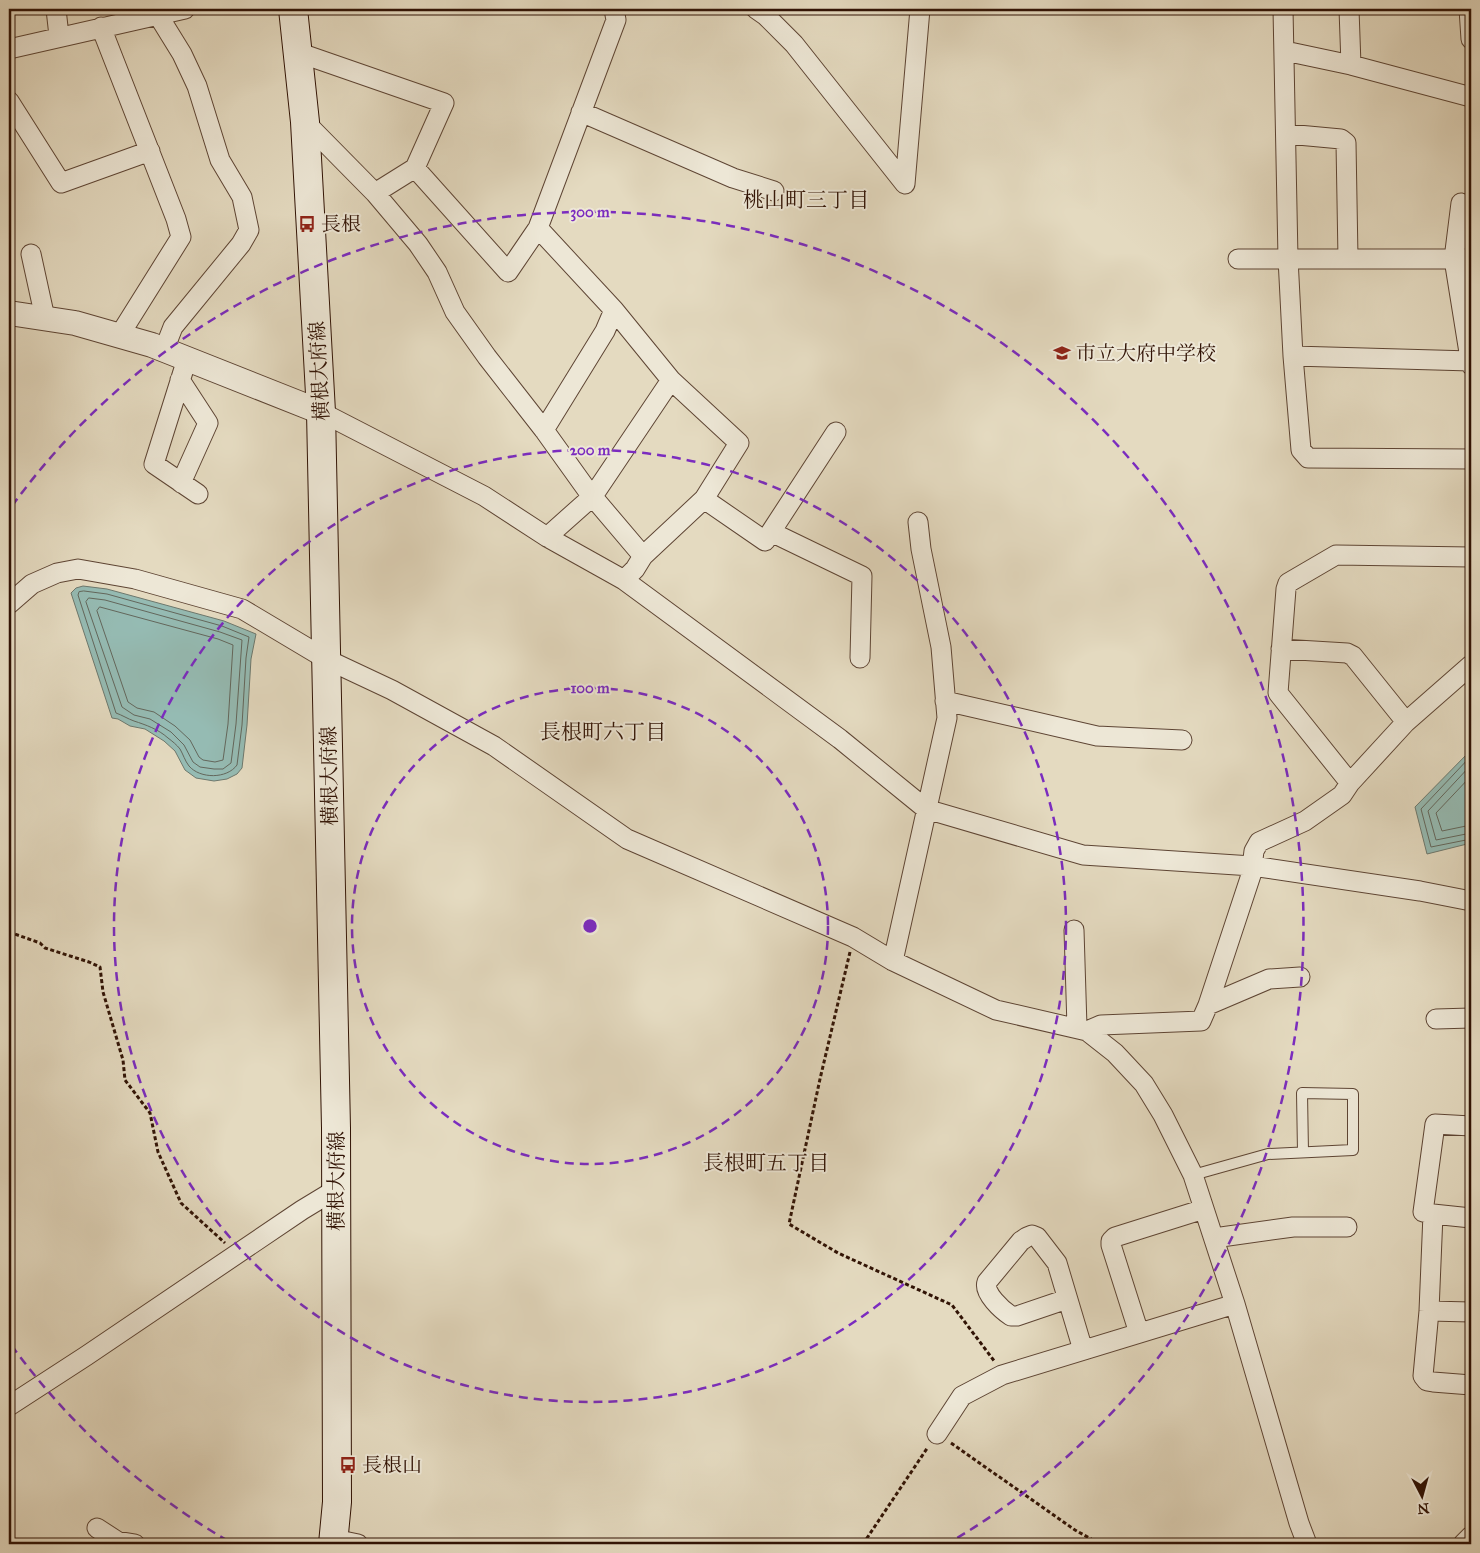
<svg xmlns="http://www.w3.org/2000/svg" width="1480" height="1553" font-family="'IM FELL Great Primer','Noto Serif JP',serif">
  <rect width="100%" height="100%" fill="#e4dac0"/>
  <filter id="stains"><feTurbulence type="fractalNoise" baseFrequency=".004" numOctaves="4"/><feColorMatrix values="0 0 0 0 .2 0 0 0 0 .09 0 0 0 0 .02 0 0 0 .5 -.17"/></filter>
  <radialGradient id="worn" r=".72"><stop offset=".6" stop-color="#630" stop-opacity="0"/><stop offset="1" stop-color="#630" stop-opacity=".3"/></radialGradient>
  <!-- water -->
  <path fill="#95bbb3" stroke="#6d786d" d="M83,586L107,589L224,621L256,634L251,659L247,725L242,768L237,774L227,779L214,781L196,778L185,770L175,751L164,741L145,729L130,726L118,719L112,718L71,593L76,588Z
    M1471,750V843L1427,854L1415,807Z"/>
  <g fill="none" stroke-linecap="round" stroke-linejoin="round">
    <!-- shore -->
    <path stroke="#63675c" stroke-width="1" d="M84,591L107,594L222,626L249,637L246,658L242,725L237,765C227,779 200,779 189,766C185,761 183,754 180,749C177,745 172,741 168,738C158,729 146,725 134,721C128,719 122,715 116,713L78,595L79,592Z
      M89,598L105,600L220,632L242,640L236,724L231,763L223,769H214L200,767L193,762L184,745L171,732L150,719L134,715L122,707L86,602Z
      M100,607L218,639L233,645L228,724L223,760L215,762L203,760L199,757L190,740L175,726L154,712L137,708L128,702L97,611Z
      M1471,756L1421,809L1431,847L1471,839
      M1471,765L1428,811L1436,840L1471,833
      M1471,776L1436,813L1442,831L1471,825"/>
    <!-- service casing -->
    <g stroke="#5e4534" stroke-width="12">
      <path id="service" d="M1193,1175L1268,1154L1353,1150V1094L1302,1093L1303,1152"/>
    </g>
    <!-- minor casing -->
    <g stroke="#5e4534" stroke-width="21">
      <path id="minor" d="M56,9L59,36
        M756,9L766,16L794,44L905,184L920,9
        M1283,9L1288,258L1293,356L1301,450L1308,458L1471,459
        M1349,9L1351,65
        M1469,9L1471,39
        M160,14L161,20L182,54L197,86L220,160L242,197L249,230L241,244L173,327L164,350
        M101,27L176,219L181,237L119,336
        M9,49L185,9
        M1285,51L1351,65L1471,97
        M297,52L444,103L415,168L375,193
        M9,101L61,183L150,151
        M581,112L733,178L774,191
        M305,122L375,193L418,244L437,272L455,312L487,357L544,430L587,490L643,556L635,569L624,580
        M1287,134L1341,139L1346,143L1348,258
        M415,168L508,272L538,228
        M1461,203L1454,259L1471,365
        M31,254L45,318
        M1238,259H1471
        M614,310L671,380
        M1293,356L1471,361
        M187,359L154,464L198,494
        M180,380L208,423L181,483
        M321,412L484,496L547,537L624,580L840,739L926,809L1083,855L1252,866L1420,891L1471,901
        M544,430L605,331L614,310L538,228L616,20L614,9
        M704,499L765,541L836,432
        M771,532L862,576L860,658
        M547,537L593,496L671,380L739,443L704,499L643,556
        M9,604L32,584L57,573L78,569L135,579L242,609L326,659L392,690L494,746L627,839L853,937L893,961L996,1010L1087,1031L1115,1053L1144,1084L1163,1115L1193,1175L1235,1304L1299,1523L1307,1544
        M1281,649L1347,653L1353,656L1406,722
        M945,701L1097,736L1182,740
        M1350,783L1278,693L1286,589L1288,583L1336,555L1471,557
        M1074,930L1077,1027
        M893,961L947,718L941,647L921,549L918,522
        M1208,1005L1269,979L1300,977
        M1436,1019L1471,1018
        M1087,1031L1101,1025L1201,1021L1208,1005L1251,875L1254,851L1259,842L1305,821L1342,795L1350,783L1406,722L1471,665
        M1433,1214L1423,1212L1435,1124L1471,1126
        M1471,1218L1433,1214L1429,1311L1423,1376L1427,1381L1433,1382L1471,1385
        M1214,1238L1293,1227H1347
        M1067,1299L1017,1316H1011C1002,1310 983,1293 987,1282L1021,1241L1027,1237L1032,1235L1037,1237L1057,1263L1083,1350
        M1429,1311L1471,1312
        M1139,1333L1111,1245V1241L1115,1237L1204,1209
        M9,1406L86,1356L302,1210L335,1190
        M937,1434L962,1396L1002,1375L1235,1304
        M97,1528L117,1541L135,1544
        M334,1539L358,1544
        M1463,1544L1471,1536"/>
    </g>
    <!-- tertiary casing -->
    <g stroke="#5e4534" stroke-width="26">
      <path id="tertiary" d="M9,313L75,323L152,345L321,412"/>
    </g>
    <!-- secondary casing -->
    <g stroke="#311305" stroke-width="30">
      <path id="secondary" d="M293,9L305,122L321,412L336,1128L337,1502L333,1544"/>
    </g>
    <!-- path -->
    <path stroke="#311305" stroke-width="3" stroke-dasharray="4 2.5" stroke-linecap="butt" d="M9,932L40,943L45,948L89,962L100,967L103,992L123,1060L125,1080L150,1113L158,1152L181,1203L225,1243
      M850,952L820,1079L789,1224L838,1253L952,1305L995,1362
      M951,1443L1075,1530L1100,1544
      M863,1544L928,1447
      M1178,1544L1185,1540L1187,1544"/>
    <!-- service -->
    <use href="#service" stroke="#ede7d6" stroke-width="10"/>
    <!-- minor -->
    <use href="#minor" stroke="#ede7d6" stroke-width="19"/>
    <!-- tertiary -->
    <use href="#tertiary" stroke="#ede7d6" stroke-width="24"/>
    <!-- secondary -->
    <use href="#secondary" stroke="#ede7d6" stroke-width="28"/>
  </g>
  <!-- distance rings -->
  <g fill="none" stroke="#7b2cbf" stroke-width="2.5" stroke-dasharray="9 6">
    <circle cx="590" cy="926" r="238"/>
    <circle cx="590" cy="926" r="476"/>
    <path d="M228 1541A714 714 0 0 1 12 1346M12 506A714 714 0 1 1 952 1541"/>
  </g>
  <!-- icons -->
  <defs>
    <g id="bus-bare" transform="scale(1.35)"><path d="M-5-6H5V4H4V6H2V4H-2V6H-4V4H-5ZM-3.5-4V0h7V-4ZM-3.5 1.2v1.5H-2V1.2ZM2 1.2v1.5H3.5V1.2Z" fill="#8f2418" stroke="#ede7d6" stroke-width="2.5" paint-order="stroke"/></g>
    <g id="school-bare" transform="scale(1.35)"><path d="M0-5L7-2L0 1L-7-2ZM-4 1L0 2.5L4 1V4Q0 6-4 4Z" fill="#8f2418" stroke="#ede7d6" stroke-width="2.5" paint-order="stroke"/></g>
  </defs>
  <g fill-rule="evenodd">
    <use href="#bus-bare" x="307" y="224"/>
    <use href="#school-bare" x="1062" y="353"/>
    <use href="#bus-bare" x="348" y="1465"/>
  </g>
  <g text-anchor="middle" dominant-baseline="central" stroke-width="4" stroke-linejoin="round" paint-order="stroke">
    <!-- poi labels -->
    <g font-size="20" fill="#311305" stroke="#ede7d6" text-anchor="start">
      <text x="321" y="224">長根</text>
      <text x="1076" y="353">市立大府中学校</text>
      <text x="362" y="1465">長根山</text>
    </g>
    <!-- street labels -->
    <g font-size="20" fill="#311305" stroke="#ede7d6">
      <text transform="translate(319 371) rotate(-93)">横根大府線</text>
      <text transform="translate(329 776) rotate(-91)">横根大府線</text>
      <text transform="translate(336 1181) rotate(-90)">横根大府線</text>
    </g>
    <!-- neighbourhood labels -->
    <g font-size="21" fill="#311305" stroke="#ede7d6">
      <text x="806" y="200">桃山町三丁目</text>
      <text x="603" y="732">長根町六丁目</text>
      <text x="766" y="1163">長根町五丁目</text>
    </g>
  </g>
  <circle cx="590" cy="926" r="8" fill="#7b2cbf" stroke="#ede7d6" stroke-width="2.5"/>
  <g font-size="15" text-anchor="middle" font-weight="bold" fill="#7b2cbf" stroke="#ede7d6" stroke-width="4" stroke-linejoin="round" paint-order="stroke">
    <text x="590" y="217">300 m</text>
    <text x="590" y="455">200 m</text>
    <text x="590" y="693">100 m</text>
  </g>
  <!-- margin -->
  <rect width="1480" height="1553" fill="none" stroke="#e4dac0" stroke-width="30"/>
  <rect x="10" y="10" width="1460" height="1533" fill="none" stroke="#311305" stroke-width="2.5"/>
  <rect x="15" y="15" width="1450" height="1523" fill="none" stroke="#311305"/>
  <!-- north arrow -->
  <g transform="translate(1422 1496) rotate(174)" stroke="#ede7d6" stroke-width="4" paint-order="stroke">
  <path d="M0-4L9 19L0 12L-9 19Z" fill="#311305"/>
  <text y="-8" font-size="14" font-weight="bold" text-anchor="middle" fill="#311305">N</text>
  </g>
  <rect width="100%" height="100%" filter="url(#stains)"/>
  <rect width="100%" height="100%" fill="url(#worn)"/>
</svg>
